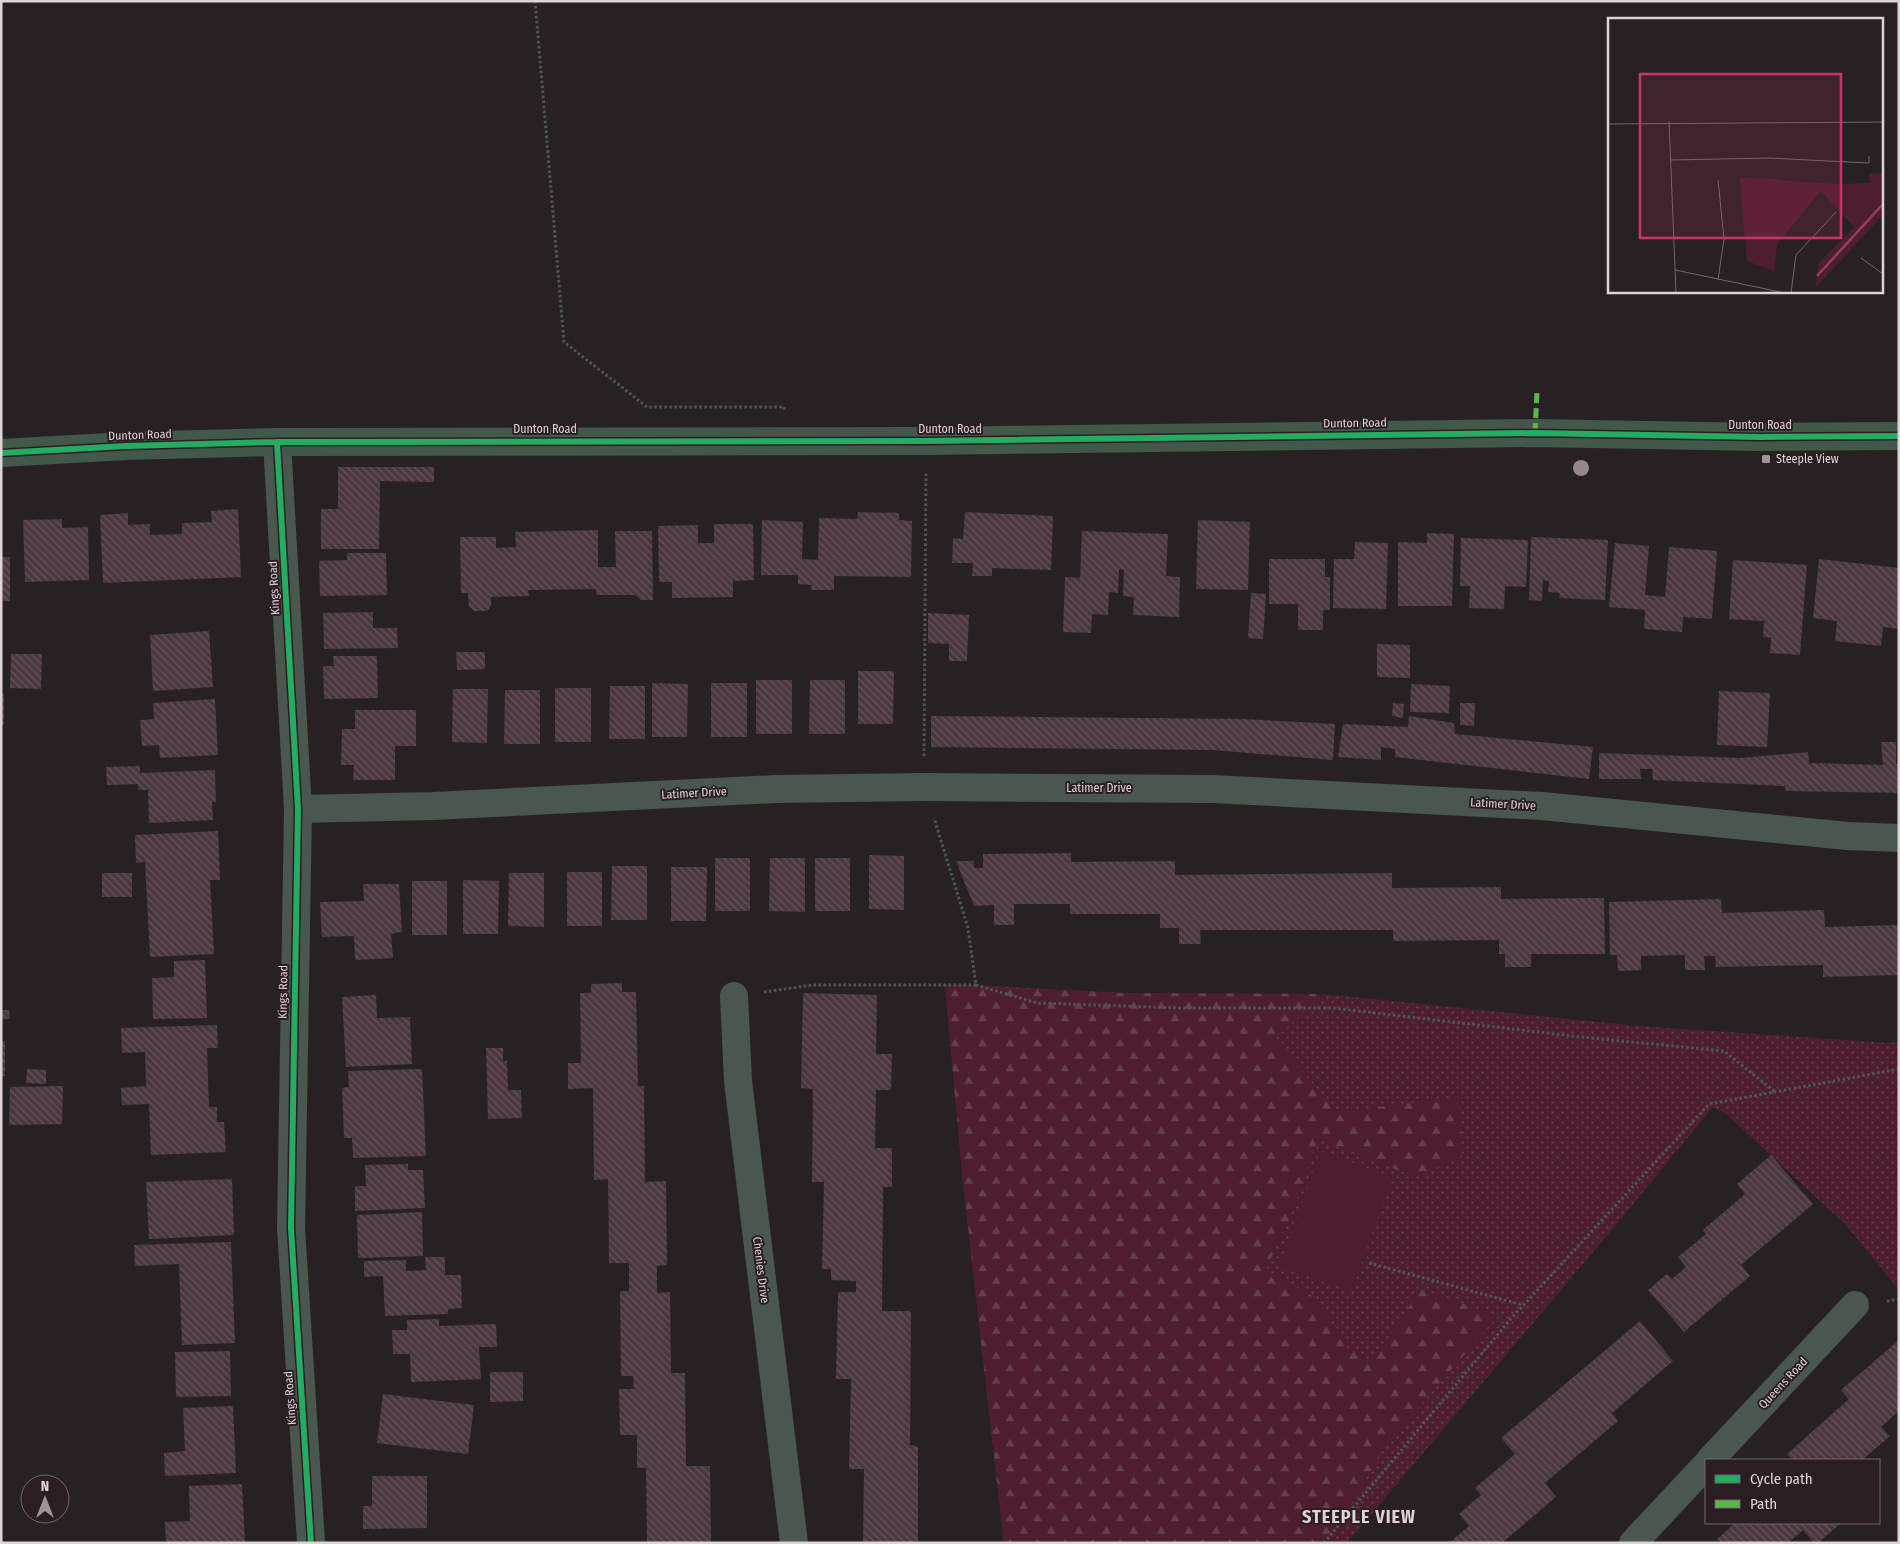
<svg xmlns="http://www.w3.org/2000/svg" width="1900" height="1544" font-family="'Fira Sans Condensed',sans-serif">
  <defs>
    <pattern id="grass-dots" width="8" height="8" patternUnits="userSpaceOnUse" patternTransform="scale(1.25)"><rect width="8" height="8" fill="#4d1e30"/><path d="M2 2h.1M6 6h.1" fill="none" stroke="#663e4d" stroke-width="1.8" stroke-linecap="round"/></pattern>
    <pattern id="forest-firs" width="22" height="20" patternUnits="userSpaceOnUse" patternTransform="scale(1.25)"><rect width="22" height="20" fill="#4d1e30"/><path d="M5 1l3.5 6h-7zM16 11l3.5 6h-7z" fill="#663e4d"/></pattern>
    <pattern id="building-back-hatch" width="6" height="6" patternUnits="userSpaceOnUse" patternTransform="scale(1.25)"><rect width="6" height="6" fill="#4a3740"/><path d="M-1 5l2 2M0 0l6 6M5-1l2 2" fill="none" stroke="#64535b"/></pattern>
  </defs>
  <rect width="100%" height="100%" fill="#282123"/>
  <!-- grass -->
  <path fill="url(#grass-dots)" d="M945,985H976L1123,993L1323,994L1638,1026L1889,1043L1899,1042V1290L1847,1226L1725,1113L1713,1107L1611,1231L1347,1543H1004L963,1183Z"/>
  <!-- forest -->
  <path fill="url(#forest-firs)" d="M945,985L1123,993L1323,994L1274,1040L1338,1112L1460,1097L1462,1157L1415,1177L1318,1139L1291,1215L1266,1269L1317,1299L1348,1349L1372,1362L1421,1289L1498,1316L1384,1447L1330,1543H1004L963,1183Z"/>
  <!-- pitch -->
  <path fill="#4d1e30" d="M1320,1151L1392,1177L1352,1291L1280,1266Z"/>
  <!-- building -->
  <path fill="url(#building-back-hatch)" d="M338,467H434V482L380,481L379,549H321V509H338Z
    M238,509L241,577L103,583L100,515L128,513V525L150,524V535L182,534V523L212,522L211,511Z
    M858,512L899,513V520L912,521L911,577L834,576V590H811L812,585L798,584V575H761L762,520L803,522L802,559L818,560L819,518L857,519Z
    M965,512L1053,516L1051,570L992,568V576H972L973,563H952L953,538L963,539Z
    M62,519V528L88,527L89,580L25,582L23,520Z
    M1198,520L1250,522L1248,590L1196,589Z
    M714,524H753L754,580L733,581V597L672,598V582H659L658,526L698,525V543H714Z
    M598,530V567H616L615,531H652L653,600H641L635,595H596V589L528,590L529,596L491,597V606L487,611H474L469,606L468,593H461L460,537H496V548L516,547L515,532Z
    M1082,531L1168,534L1166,576L1180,577L1179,617L1133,615L1134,597L1123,596L1124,570L1119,569L1118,593L1109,592L1108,615L1092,614L1091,633L1063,632L1065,577L1080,578Z
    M1427,533L1454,534L1452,606H1398V542L1427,543Z
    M1531,537L1608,540L1605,600L1559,598L1560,593L1548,592L1549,581L1543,580L1542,601L1529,600Z
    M1461,538L1528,540L1526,587L1505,586L1504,609L1469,608L1470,586H1460Z
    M1355,542L1388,543L1386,609L1333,608L1334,559H1354Z
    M1615,543L1649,546L1645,595L1665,597L1669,547L1717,551L1712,619L1683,617L1682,632L1644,629L1645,610L1609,607Z
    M347,553H386L387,595L320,596L319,561L347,560Z
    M1,557H10V601H1Z
    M1269,559H1325V577H1330V610H1323V630H1298V604H1269Z
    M1819,559L1899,568V629L1883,627L1881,646L1835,641L1837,621L1813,618Z
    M1733,560L1807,565L1800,655L1770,653L1771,638L1763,637L1764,621L1729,619Z
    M1251,593L1266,594L1263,639L1248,638Z
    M373,612V628H397L398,648L324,649L323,613Z
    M928,613L969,615L967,661H949V644L928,643Z
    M209,631L213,687L153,691L150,635Z
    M1377,644L1410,645V678L1377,677Z
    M456,652H485V669L457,670Z
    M11,654H42L41,689L10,688Z
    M333,656H377L378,698L324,699L323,666H334Z
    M858,671H894L893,724H858Z
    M756,680H792V734H756Z
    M810,680H845V734H809Z
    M652,683L688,684L687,737H652Z
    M711,683H747V737H711Z
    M1411,684L1450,686L1449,713L1410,712Z
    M610,686H645V739H609Z
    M555,688H591V742H555Z
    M453,689H488L487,743L452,742Z
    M505,690H540V744H504Z
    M1719,691L1770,693L1767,747L1717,745Z
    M1,694H4V725H1Z
    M215,699L218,755L160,758L159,745L142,746L140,720L154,719L153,703Z
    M1393,703L1404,704L1403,718L1392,716Z
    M1460,703H1475L1474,726L1460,725Z
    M355,710H416V746H395V780H353L354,765H341L342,729H355Z
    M931,716L1243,719L1335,724L1333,760L1213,750L931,747Z
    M1409,716L1454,723L1455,734L1593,747L1589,779L1395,757V749L1381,747V760L1338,757L1343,724L1408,727Z
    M1881,742H1896V764H1899V793L1786,791L1785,786L1653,780L1652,769H1640L1641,779H1599V753L1740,758L1808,752L1809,763L1883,765Z
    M140,766V773L215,770L216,802H212L213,820L149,823L148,790H138V784L107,785L106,767Z
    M218,831L220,880H210L214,954L150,957L145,862L136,863L135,835Z
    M1071,853V862L1175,861V875L1392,873V888L1501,887V899L1604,898L1605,954H1531V967H1505V954H1499V940L1393,941V930H1200L1201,944H1179V928H1160V914H1070V904H1014V925H994V905L974,906L956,861H974V868H983V854Z
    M869,855L904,856V910L869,909Z
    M715,858H750V911H715Z
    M770,858H805V912L769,911Z
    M815,858H850V911H815Z
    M612,866H647V920H611Z
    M671,867H707L706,921H671Z
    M567,872H602V926H567Z
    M102,873H132V897H102Z
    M509,873H544V927L508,926Z
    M463,880L499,881L498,934H463Z
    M412,881H447V935H412Z
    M363,884H399L402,932L391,934L393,958L355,960L354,936L322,937L320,902L364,901Z
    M1721,899L1722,913L1824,910L1825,927L1899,925V975L1823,977V965L1716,967L1715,956H1704L1705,970H1685V955L1641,956V970L1618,971L1617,955H1610L1609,902Z
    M205,960L207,1018L153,1019L152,978L174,977V961Z
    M622,983V992H636L638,1086H644L645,1182L666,1181L667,1265L657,1266V1293L670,1292L671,1373H685L686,1466H710L711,1543H647L646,1468H637V1435H620L619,1389H634L633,1376H621L620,1291H629V1263H609L608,1179L594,1180L593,1088L568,1089V1063H581L580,993H591V984Z
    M803,993L877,995L876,1054H892L891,1090H876L875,1148H892V1187H883L882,1311H911L910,1445L918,1447V1543H863L864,1469H849L851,1379H836L838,1292H856V1281L831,1280V1269H822L824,1182H812L813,1089L801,1088Z
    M376,995L377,1018L410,1017L412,1064L346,1067L342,997Z
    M1,1010H9L10,1019H1Z
    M217,1025L218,1048H207L209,1107H217V1122H224L226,1152L151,1155L149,1104L122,1105L121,1088L146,1086L145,1052L122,1053L121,1028Z
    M1,1041H5V1076H1Z
    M486,1048H503V1062L507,1060L508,1090H521L522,1118L488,1119Z
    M27,1069L46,1070V1084L26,1083Z
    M422,1069L426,1156L353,1158L352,1138H344L342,1088L349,1087L348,1071Z
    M63,1086L62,1124L9,1125L10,1087Z
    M1771,1155L1813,1204L1741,1265L1750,1276L1684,1332L1648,1290L1667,1274L1672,1279L1686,1267L1678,1257L1706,1234L1703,1230L1745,1194L1737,1184Z
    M408,1164V1170H423L425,1208L355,1211V1186H366L365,1165Z
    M232,1179L234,1235L149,1239L146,1182Z
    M422,1212L423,1256L358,1258L357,1215Z
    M231,1242L235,1343L182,1345L179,1264L135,1266L134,1245Z
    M425,1257H445V1275H461L462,1308L448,1309V1314L385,1316L383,1276L364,1277V1261L406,1260V1271L426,1270Z
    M439,1319V1326L496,1324L497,1347H479L481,1379L411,1382L410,1354H393L392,1330H407V1320Z
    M1640,1321L1673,1361L1612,1413L1618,1421L1545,1483L1556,1497L1502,1543H1449L1469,1526L1459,1514L1481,1495L1475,1488L1515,1454L1501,1438Z
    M1899,1340V1411L1881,1427L1890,1436L1862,1460H1793L1787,1454L1849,1399L1841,1390Z
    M230,1351L231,1396L176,1397L175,1352Z
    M490,1372H523V1401L490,1402Z
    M383,1394L474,1405L468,1454L377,1443Z
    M233,1406L236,1473L165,1476L164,1453L185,1451L183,1408Z
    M372,1476H427V1528L363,1529V1506H372Z
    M242,1484L245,1543H166L165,1522L190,1521L189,1486Z
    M1735,1523H1841L1818,1543H1814L1803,1530L1788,1543H1720L1717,1539Z"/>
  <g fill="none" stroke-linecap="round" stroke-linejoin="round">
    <!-- path -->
    <path stroke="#4e5752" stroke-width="3" stroke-dasharray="2.5 2.5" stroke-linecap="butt" d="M535,1L564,342L647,407H784V411
      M924,756L926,472
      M976,985L1037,1003L1180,1008H1333L1581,1037L1724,1051L1774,1091
      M764,992L812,985H976L968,928L934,818
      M1369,1263L1523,1305
      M1887,1301L1899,1299
      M1324,1543L1508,1322L1709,1104L1899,1069"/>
    <!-- street -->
    <path stroke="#49574f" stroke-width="28" d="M277,442L298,809L291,1228L311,1543
      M298,809L433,806L776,789L924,787L1212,789L1542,806L1848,836L1899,838
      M734,996L738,1081L794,1543
      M1710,1460L1855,1305
      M1633,1543L1706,1465"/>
    <!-- secondary -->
    <path stroke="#41584b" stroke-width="28" d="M1,453L126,446L277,442L926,441L1535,433L1760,437L1899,436"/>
    <!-- quiet -->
    <path stroke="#58b947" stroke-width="5" stroke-dasharray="10 5" stroke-linecap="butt" d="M1535,433L1537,392"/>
    <!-- cycleway casing -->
    <g stroke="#2b1e22" stroke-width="9">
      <path id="cycleway" d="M277,442L298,809L291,1228L311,1543
        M1,453L126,446L277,442L926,441L1535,433L1760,437L1899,436"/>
    </g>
    <!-- cycleway -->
    <use href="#cycleway" stroke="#26ab63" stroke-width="6"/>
  </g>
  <!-- trees -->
  <circle fill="#98878c" cx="1581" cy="468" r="8"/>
  <!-- markers -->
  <rect fill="#9e9597" stroke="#2b1e22" stroke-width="2" x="1761" y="454" width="10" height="10" rx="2.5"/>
  <g text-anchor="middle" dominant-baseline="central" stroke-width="4" stroke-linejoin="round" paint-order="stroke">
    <!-- street labels -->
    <g font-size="12" fill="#ddd4d6" stroke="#2b1e22">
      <text transform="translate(1355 423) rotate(-1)">Dunton Road</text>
      <text x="1760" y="425">Dunton Road</text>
      <text x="545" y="429">Dunton Road</text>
      <text x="950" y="429">Dunton Road</text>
      <text transform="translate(140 435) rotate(-2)">Dunton Road</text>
      <text transform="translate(274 588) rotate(-93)">Kings Road</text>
      <text x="1099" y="788">Latimer Drive</text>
      <text transform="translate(694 793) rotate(-3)">Latimer Drive</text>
      <text transform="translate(1503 804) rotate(3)">Latimer Drive</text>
      <text transform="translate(283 992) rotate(-89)">Kings Road</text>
      <text transform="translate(761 1270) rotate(83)">Chenies Drive</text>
      <text transform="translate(1783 1383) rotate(-47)">Queens Road</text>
      <text transform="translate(290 1398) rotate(-94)">Kings Road</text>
    </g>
    <!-- poi labels -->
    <g font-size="12" fill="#ddd4d6" stroke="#2b1e22" text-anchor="start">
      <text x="1776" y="459">Steeple View</text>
    </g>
    <!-- district labels -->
    <g font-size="18" font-weight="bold" letter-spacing="1" fill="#ddd4d6" stroke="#2b1e22">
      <text x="1359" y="1517">STEEPLE VIEW</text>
    </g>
  </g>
  <!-- overview -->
  <g transform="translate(1608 18)">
    <rect width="275" height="275" fill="#282123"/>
    <path d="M261,155L275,156V197L208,269L210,246L246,209L213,173L169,226L166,253L139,243L132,160L232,166L262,165Z" fill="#4d1e30"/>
    <path d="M132,160L172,161L167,166L173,174L187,172V179L182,181L171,177L166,190L177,200L182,193L191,195L169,226L166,253L139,243Z" fill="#4d1e30"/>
    <path fill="none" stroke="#934161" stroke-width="2.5" d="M209,258L275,186"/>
    <path fill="none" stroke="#70696b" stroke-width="1" d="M61,103L68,275M0,106L275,104M63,142L160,140L261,145V138M110,162L116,221L110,262M253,240L275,256M67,252L177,275M183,275L188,237L228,194"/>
    <path fill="#c6346d" fill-opacity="0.15" stroke="#c6346d" stroke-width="2.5" d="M32,56H233V220H32Z"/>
    <rect width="275" height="275" fill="none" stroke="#ddd4d6" stroke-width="2.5"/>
  </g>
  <!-- border -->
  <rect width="1900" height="1544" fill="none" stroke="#ddd4d6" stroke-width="5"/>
  <!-- legend -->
  <rect x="1705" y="1459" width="175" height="65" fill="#2b1e22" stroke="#72676a"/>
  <rect x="1715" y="1475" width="25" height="8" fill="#26ab63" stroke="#72676a"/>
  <text x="1750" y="1484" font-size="15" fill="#ddd4d6">Cycle path</text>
  <rect x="1715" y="1500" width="25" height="8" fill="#58b947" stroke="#72676a"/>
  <text x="1750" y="1509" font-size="15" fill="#ddd4d6">Path</text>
  <!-- north arrow -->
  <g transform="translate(45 1499)"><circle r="24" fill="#2b1e22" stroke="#72676a"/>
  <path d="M0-4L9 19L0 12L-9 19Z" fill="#9e9597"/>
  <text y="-8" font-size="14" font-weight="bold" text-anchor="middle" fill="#ddd4d6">N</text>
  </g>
</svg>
